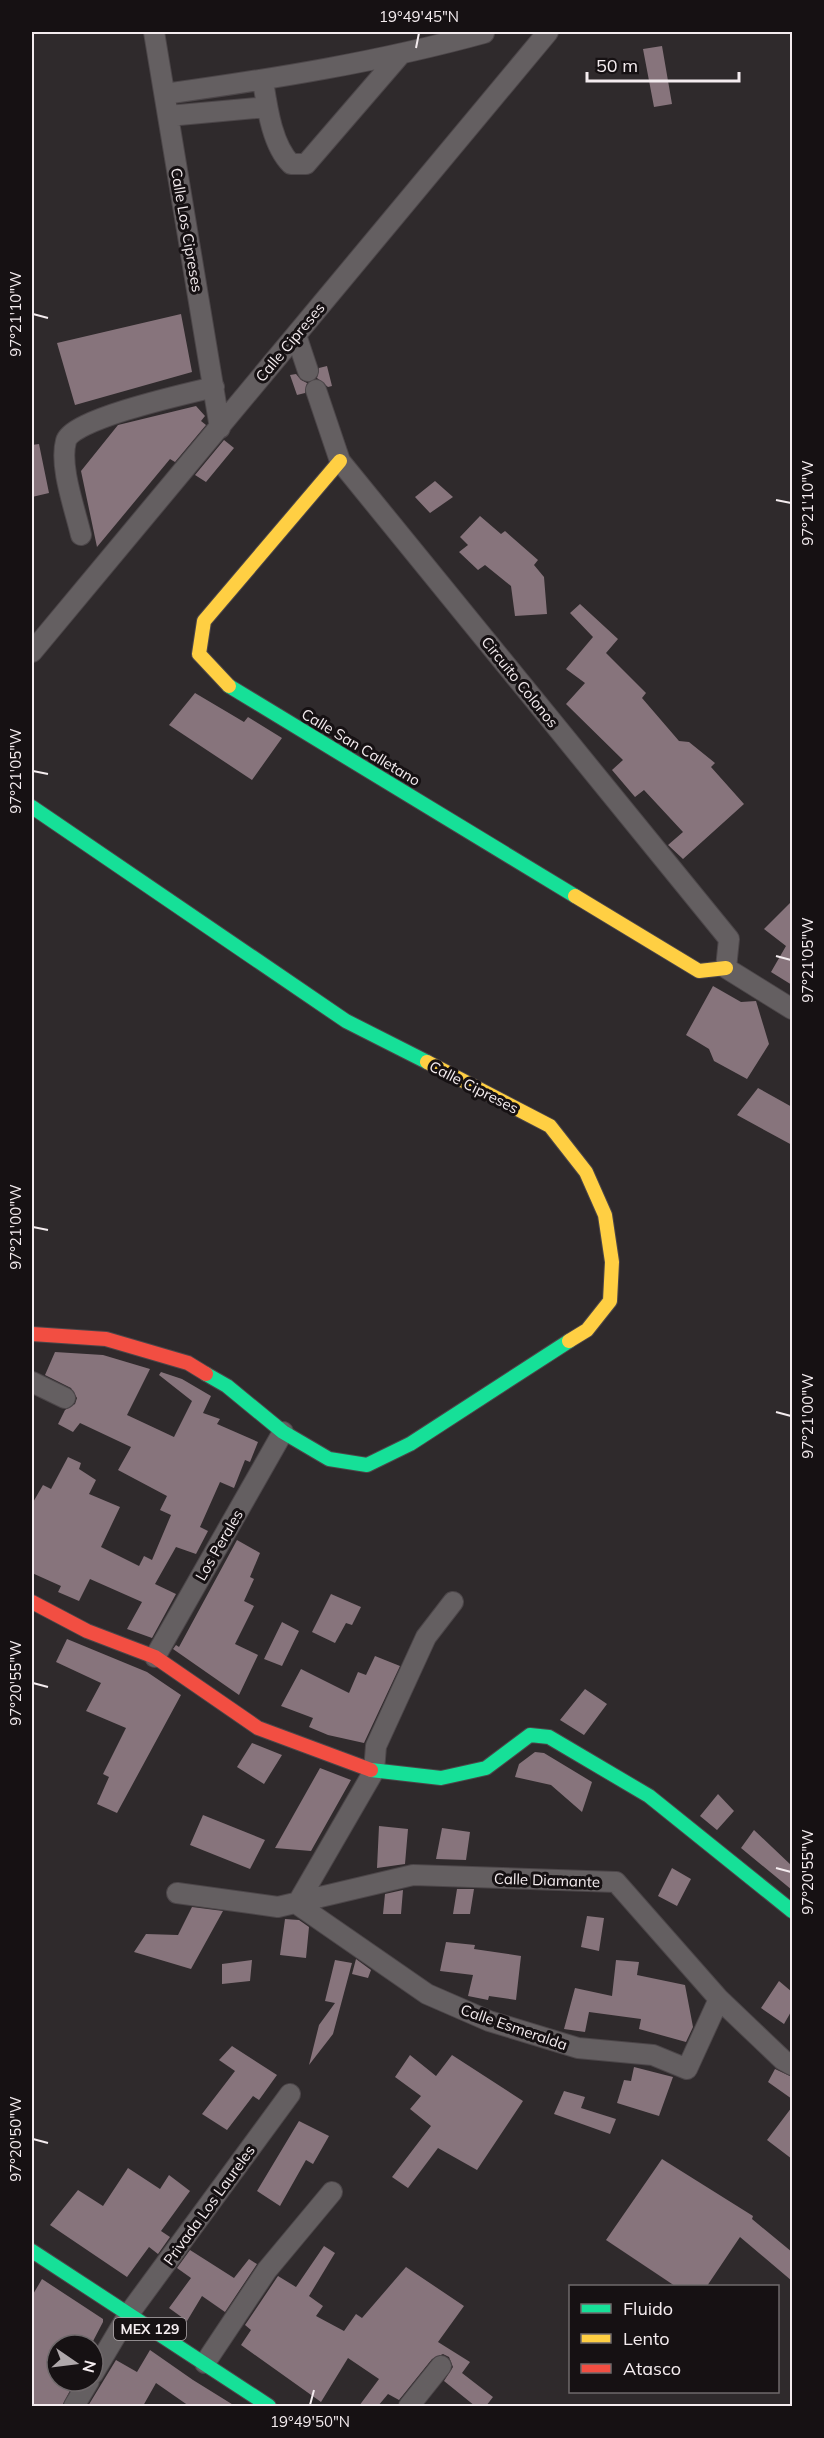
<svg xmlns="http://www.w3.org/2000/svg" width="824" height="2438" font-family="Mulish,sans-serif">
  <rect width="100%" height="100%" fill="#2f2a2c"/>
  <!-- building -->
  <path fill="#87747c" d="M662,46L672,104L654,107L643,49Z
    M181,314L192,372L75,405L57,343Z
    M327,366L332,386L328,387L317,378L319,368Z
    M296,374L301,380L307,383L305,393L297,395L290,375Z
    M196,406L205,416L201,421L206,425L175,462L170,459L97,547L81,471L118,425Z
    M224,440L234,448L206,482L195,475Z
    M39,444L49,493L32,497V445Z
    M435,481L453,497L430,513L415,497Z
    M480,516L501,534L505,531L538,560L534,565L544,577L547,614L515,616L511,586L485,565L478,570L459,552L468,545L460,537Z
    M580,604L618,639L606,653L646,693L642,698L679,741L689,742L715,763L711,767L744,804L683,859L668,845L683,832L644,790L635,797L612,770L623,760L566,704L585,683L566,669L593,637L570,613Z
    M195,693L244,722L248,717L282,738L252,780L169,725Z
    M792,901V985L771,972L786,946L764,929Z
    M713,986L741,1002L756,1001L769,1044L747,1079L714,1061L709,1049L686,1035Z
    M758,1088L792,1107V1145L737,1115Z
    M55,1352L103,1355L150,1369L127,1415L174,1437L192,1401L159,1375L161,1372L182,1379L211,1396L203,1413L220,1419L217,1424L258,1442L250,1462L245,1460L234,1488L220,1482L200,1527L208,1531L196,1554L176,1547L155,1584L176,1594L152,1638L127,1629L142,1602L90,1579L79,1601L58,1592L61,1586L32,1573V1504L43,1485L51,1489L68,1457L81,1463L79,1469L96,1480L89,1494L120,1507L101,1547L139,1566L144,1556L152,1560L171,1515L160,1510L167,1496L118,1470L131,1447L80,1423L73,1432L58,1424L65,1410L75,1404L77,1398L71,1388L45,1375Z
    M237,1540L260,1553L250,1577L254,1579L244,1601L254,1606L235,1644L258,1655L239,1695L173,1649L176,1645L179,1647Z
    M331,1594L361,1607L352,1625L346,1623L335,1643L312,1632Z
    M282,1622L299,1631L282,1666L264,1659Z
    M67,1639L147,1672L181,1695L117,1813L97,1804L109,1777L103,1774L126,1728L86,1711L101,1683L56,1662Z
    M375,1656L400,1666L364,1743L328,1735L309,1727L313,1718L281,1706L301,1669L349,1693L358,1672L366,1675Z
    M585,1689L607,1704L584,1735L560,1720Z
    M252,1743L282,1755L264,1784L237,1767Z
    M535,1752L544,1753L592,1782L582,1812L551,1785L515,1777L519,1764Z
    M320,1768L351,1780L311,1851L275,1848Z
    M718,1794L734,1811L717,1830L700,1816Z
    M203,1815L265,1840L250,1869L190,1845Z
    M379,1826L408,1829L405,1864L377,1868Z
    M442,1828L470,1832L466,1860L436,1859Z
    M754,1830L792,1866V1890L741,1848Z
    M672,1868L691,1879L677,1906L658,1896Z
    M457,1889H474L470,1914H453Z
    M403,1890L401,1914H383L385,1894Z
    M192,1907L223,1911L191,1969L134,1952L146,1934L178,1935Z
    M587,1916L604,1918L599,1951L581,1947Z
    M285,1919L299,1920L309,1927L306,1958L280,1955Z
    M446,1942L475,1945L474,1949L521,1956L516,2000L489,1996L488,2000L468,1996L473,1975L440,1971Z
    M356,1959L371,1970L368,1978L352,1974Z
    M252,1960L250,1981L222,1984V1964Z
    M335,1960L352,1963L333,2034L309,2065L319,2025L335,2003L325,2001Z
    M616,1960L639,1962L637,1975L685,1985L693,2027L686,2042L639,2029L641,2019L589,2012L585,2032L564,2029L575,1988L612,1996Z
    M779,1981L792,1992V2010L784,2024L761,2008Z
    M232,2046L277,2075L259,2100L253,2096L227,2130L202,2114L235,2071L219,2060Z
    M410,2055L436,2076L452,2055L523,2101L477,2170L438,2148L408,2188L392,2177L431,2126L410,2109L421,2096L395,2077Z
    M634,2067L673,2077L659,2116L617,2103L624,2080L631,2081Z
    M775,2069L792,2077V2099L768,2082Z
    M564,2091L585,2097L581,2108L616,2119L610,2134L554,2114Z
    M792,2107V2159L767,2140Z
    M299,2121L329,2136L313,2164L306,2160L280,2206L257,2191Z
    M662,2159L753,2216L752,2219L792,2252V2281L740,2237L707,2286H675L606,2240Z
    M128,2168L160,2189L169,2175L190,2191L161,2231L170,2237L158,2254L149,2247L127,2277L50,2225L78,2190L103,2206Z
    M324,2246L335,2253L309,2296L323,2306L316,2316L344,2331L356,2314L362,2318L406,2267L464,2306L438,2342L470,2362L462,2373L493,2397L486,2406H475L444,2381L453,2367L449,2357L443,2354L432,2359L399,2400L388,2394L378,2406H359L379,2379L348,2358L321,2402L241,2345L251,2330L245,2325L278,2276L296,2287Z
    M190,2250L234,2278L249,2259L257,2264L225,2312L202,2296L187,2321L169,2308L191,2278L177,2268Z
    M42,2279L103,2319V2322L91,2345H57V2381H75L62,2406H32V2296Z
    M150,2350L193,2380L235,2406H189L156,2383L143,2406H88L116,2360L137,2372Z"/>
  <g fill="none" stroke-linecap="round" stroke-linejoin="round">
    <!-- street casing -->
    <g stroke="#4c4649" stroke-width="22">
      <path id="street" d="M154,32L220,428
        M263,81C267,107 272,145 291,164H306L400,55
        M165,94C272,79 379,62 484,33
        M168,116L267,107
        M296,335L308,371
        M316,390L340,461L729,939L726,968L792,1009
        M81,535C75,509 59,466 66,441C71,419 189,393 214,387
        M32,652L548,32
        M32,1382L65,1398
        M155,1657L283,1432
        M177,1893L278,1907L413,1875L616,1882L719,1999L783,2060L792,2065
        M297,1904L427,1994L489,2021L578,2048L653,2055L687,2069L719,1999
        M297,1904L374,1771L376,1746L426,1637L453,1602
        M205,2363L267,2270L332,2192
        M93,2374L128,2315L290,2094
        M74,2406L89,2381
        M409,2406L441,2366"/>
    </g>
    <!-- fast casing -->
    <g stroke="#4c4649" stroke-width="16">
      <path id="fast" d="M229,686L575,896
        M32,807L346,1021L427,1062
        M206,1374L227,1386L283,1432L329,1459L367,1465L410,1444L569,1341
        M371,1770L441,1778L486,1768L530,1735L549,1737L649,1796L792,1911
        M32,2251L269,2406"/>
    </g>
    <!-- slow casing -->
    <g stroke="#4c4649" stroke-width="16">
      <path id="slow" d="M229,686L199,654L204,621L340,461
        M575,896L699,971L726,968
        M427,1062L550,1126L586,1172L605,1215L612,1262L610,1301L587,1330L569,1341"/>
    </g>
    <!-- jam casing -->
    <g stroke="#4c4649" stroke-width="16">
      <path id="jam" d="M32,1334L106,1339L188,1363L206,1374
        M32,1602L87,1631L155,1657L258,1728L371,1770"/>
    </g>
    <!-- street -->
    <use href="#street" stroke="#645f61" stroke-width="20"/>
    <!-- fast -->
    <use href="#fast" stroke="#16e098" stroke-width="14"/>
    <!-- slow -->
    <use href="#slow" stroke="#ffcf43" stroke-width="14"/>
    <!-- jam -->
    <use href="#jam" stroke="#f24e42" stroke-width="14"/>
  </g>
  <!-- ticks -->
  <path fill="none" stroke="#f4ecef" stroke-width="2" d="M416,48L419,33M33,314L48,318M776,500L791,503M33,771L48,774M776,956L791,960M33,1227L48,1230M776,1412L791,1416M33,1683L48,1687M776,1868L791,1872M33,2139L48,2143M310,2405L314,2390"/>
  <g text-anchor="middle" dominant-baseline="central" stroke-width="6" stroke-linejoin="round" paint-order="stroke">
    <!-- shield labels -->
    <rect fill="#161113" stroke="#b1aaad" stroke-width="1.5" x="114" y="2318" width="72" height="22" rx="4.5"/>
    <g font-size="14" font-weight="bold" fill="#f4ecef">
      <text x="150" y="2329">MEX 129</text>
    </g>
    <!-- street labels -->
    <g font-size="15" fill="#f4ecef" stroke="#161113">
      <text transform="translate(187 230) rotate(80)">Calle Los Cipreses</text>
      <text transform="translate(290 342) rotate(-50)">Calle Cipreses</text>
      <text transform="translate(520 682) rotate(51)">Circuito Colonos</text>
      <text transform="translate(361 747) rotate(31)">Calle San Calletano</text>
      <text transform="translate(474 1087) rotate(27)">Calle Cipreses</text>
      <text transform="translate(219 1545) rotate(-60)">Los Perales</text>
      <text transform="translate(547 1880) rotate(2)">Calle Diamante</text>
      <text transform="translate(514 2027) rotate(19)">Calle Esmeralda</text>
      <text transform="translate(209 2205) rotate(-54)">Privada Los Laureles</text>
    </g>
  </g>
  <!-- border -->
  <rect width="824" height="2438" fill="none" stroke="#161113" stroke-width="66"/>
  <!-- legend -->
  <rect x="569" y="2285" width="210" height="108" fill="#161113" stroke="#6f696b" stroke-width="1.5"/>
  <rect x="581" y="2304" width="30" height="9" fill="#16e098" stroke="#6f696b" stroke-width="1.5"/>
  <text x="623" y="2315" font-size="18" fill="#f4ecef">Fluido</text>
  <rect x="581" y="2334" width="30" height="9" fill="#ffcf43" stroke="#6f696b" stroke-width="1.5"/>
  <text x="623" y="2345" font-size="18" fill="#f4ecef">Lento</text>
  <rect x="581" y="2364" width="30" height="9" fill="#f24e42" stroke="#6f696b" stroke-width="1.5"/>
  <text x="623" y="2375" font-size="18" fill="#f4ecef">Atasco</text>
  <!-- north arrow -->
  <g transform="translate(75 2363) rotate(104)"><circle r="28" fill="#161113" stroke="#6f696b" stroke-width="1.5"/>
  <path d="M0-4.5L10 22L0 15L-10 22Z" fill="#afa8ab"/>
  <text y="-9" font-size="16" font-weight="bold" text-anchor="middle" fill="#f4ecef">N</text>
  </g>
  <!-- scale -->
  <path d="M587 72v9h152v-9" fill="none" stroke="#f4ecef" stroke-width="3"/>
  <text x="596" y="72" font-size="18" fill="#f4ecef" stroke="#161113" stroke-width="4.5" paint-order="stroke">50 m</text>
  <rect x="33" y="33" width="758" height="2372" fill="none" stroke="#f4ecef" stroke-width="2"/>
  <g font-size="15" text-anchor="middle" fill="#f4ecef">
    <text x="419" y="22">19°49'45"N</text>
    <text transform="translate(16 314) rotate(-90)" y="5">97°21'10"W</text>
    <text transform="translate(808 503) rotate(-90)" y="5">97°21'10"W</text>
    <text transform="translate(16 771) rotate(-90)" y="5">97°21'05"W</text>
    <text transform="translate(808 960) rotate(-90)" y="5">97°21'05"W</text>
    <text transform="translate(16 1227) rotate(-90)" y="5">97°21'00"W</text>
    <text transform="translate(808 1416) rotate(-90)" y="5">97°21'00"W</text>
    <text transform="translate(16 1683) rotate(-90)" y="5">97°20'55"W</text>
    <text transform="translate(808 1872) rotate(-90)" y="5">97°20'55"W</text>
    <text transform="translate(16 2139) rotate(-90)" y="5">97°20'50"W</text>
    <text x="310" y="2427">19°49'50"N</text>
  </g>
</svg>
